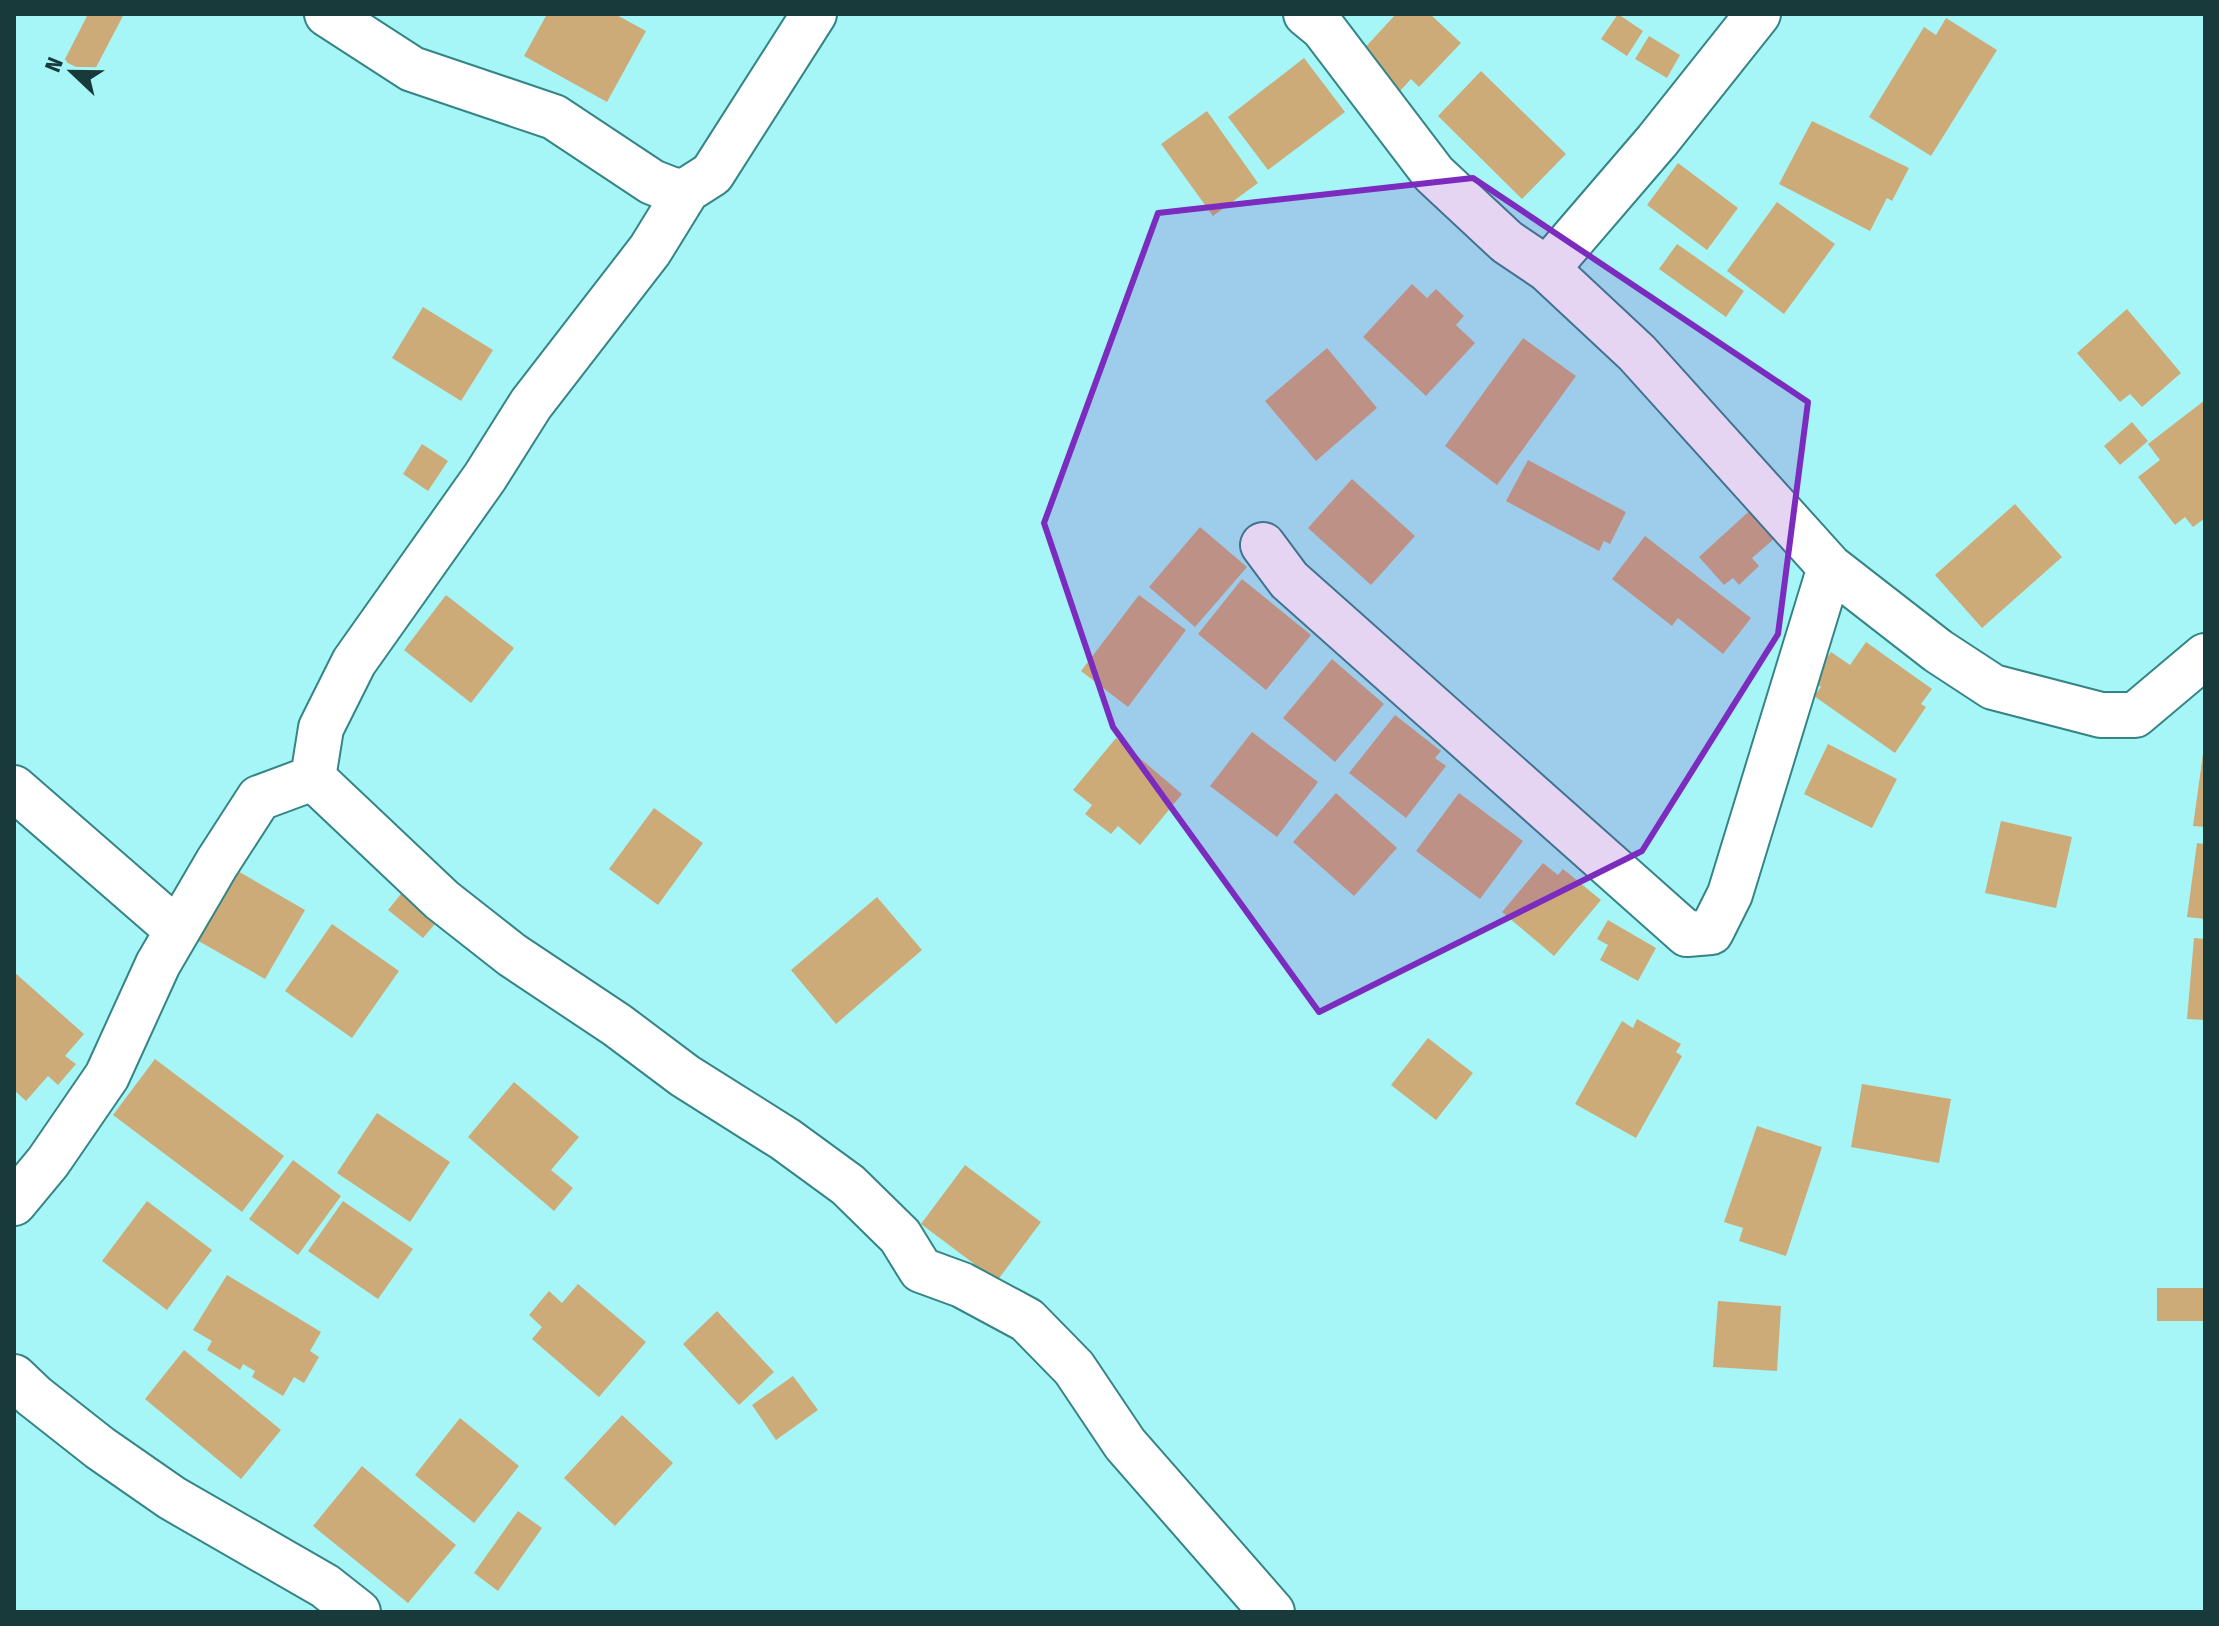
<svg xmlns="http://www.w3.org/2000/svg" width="2219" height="1626" font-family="'Fira Sans Condensed',sans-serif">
  <rect width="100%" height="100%" fill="#a7f6f7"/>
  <!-- building -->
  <path fill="#cdab79" d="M88,14H124L92,75L64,61Z
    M547,14H615L646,31L607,102L524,56Z
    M1396,14H1430L1461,43L1419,87L1411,79L1400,91L1360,53Z
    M1618,14L1643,31L1627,56L1601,39Z
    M1946,18L1997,50L1931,156L1869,117L1924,27L1936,35Z
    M1649,36L1680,55L1667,78L1635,59Z
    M1304,58L1345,112L1268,170L1228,117Z
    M1481,71L1566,154L1522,199L1438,116Z
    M1207,111L1258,183L1213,216L1161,144Z
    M1812,121L1909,168L1892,201L1887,198L1870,231L1779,184Z
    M1678,163L1738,208L1707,250L1647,205Z
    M1777,202L1835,244L1784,314L1727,271Z
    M1677,244L1744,291L1726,317L1659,269Z
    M1412,284L1427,298L1436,289L1464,316L1456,325L1475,343L1426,396L1363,337Z
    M423,307L493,350L461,401L392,358Z
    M2127,309L2181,373L2142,407L2130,394L2120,402L2077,353Z
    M1523,338L1576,376L1497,485L1445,446Z
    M1327,348L1377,408L1316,461L1265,401Z
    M2205,400V518L2193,527L2185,517L2175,525L2138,477L2160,460L2148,444Z
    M2132,422L2148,441L2120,465L2104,446Z
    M422,444L448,461L428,491L403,474Z
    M1528,460L1626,512L1610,544L1604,541L1599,551L1506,501Z
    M1352,479L1415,536L1371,585L1308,528Z
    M1757,504L1782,532L1752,558L1759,566L1739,585L1733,578L1724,585L1699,557Z
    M2015,504L2062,557L1982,628L1935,575Z
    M1200,527L1247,567L1195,627L1149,587Z
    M1645,536L1751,618L1723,654L1678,618L1672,626L1612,579Z
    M1242,579L1311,635L1266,690L1198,634Z
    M446,595L514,648L471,703L404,650Z
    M1139,595L1186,630L1128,707L1081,671Z
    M1866,642L1932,689L1921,704L1926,707L1895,753L1814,696L1821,687L1811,680L1831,652L1850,665Z
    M1332,659L1384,704L1335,762L1283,718Z
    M1395,715L1441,751L1435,758L1446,766L1406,818L1349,773Z
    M1252,732L1318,782L1277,837L1210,786Z
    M1116,738L1182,794L1140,845L1118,826L1111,834L1085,814L1092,805L1073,790Z
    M1828,744L1897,779L1872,828L1804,794Z
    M2203,754H2205V827L2193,826Z
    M1336,793L1397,848L1354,896L1293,842Z
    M1459,793L1523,841L1480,899L1416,851Z
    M654,808L703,843L658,905L609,869Z
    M2001,821L2072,837L2056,908L1985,893Z
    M2197,843L2205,844V919L2187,917Z
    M1543,863L1558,875L1563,869L1601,900L1554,956L1502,912Z
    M236,870L305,910L265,979L195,939Z
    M405,889L440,918L423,938L388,910Z
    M877,897L922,950L836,1024L791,970Z
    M1608,920L1656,948L1638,981L1600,960L1608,945L1597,939Z
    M332,924L399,971L352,1038L285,991Z
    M2194,938L2205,939V1020L2187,1019Z
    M14,972L84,1034L65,1056L76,1064L58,1085L48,1076L26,1101L14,1090Z
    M1637,1019L1681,1044L1676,1052L1682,1056L1636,1138L1575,1104L1622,1021L1633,1028Z
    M1428,1038L1473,1073L1436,1120L1391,1085Z
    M155,1059L284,1156L242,1212L113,1115Z
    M514,1082L579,1137L551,1170L573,1188L554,1211L468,1137Z
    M1862,1084L1951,1099L1939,1163L1851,1147Z
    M377,1113L450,1162L410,1222L337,1173Z
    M1757,1126L1822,1147L1786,1256L1739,1241L1743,1228L1724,1222Z
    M293,1160L341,1196L298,1255L249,1219Z
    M965,1165L1041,1222L997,1281L921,1224Z
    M147,1201L212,1250L167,1310L102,1261Z
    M343,1201L413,1249L378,1299L308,1251Z
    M227,1275L321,1332L310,1351L319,1357L304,1383L294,1377L283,1396L252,1377L255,1371L243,1364L240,1370L207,1350L212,1341L193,1330Z
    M578,1284L646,1342L599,1397L532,1339L542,1327L529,1315L549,1291L562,1303Z
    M2157,1288H2205V1321H2157Z
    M1718,1301L1781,1306L1777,1371L1713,1367Z
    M717,1311L774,1372L739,1405L683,1344Z
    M184,1350L281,1430L241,1479L145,1399Z
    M793,1376L818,1410L776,1440L752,1405Z
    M622,1415L673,1463L615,1526L564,1478Z
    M460,1418L519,1466L474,1523L415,1475Z
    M362,1466L456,1545L408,1603L313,1526Z
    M518,1511L542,1528L498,1591L474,1573Z"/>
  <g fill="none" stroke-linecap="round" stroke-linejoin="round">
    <!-- minor casing -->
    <g stroke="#358486" stroke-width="48">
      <path id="minor" d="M327,14L412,69L554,117L652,182L675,191L687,190L712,174L814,14
        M1306,14L1323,28L1434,174L1507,242L1547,269L1637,353L1830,567L1938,651L1993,687L2101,715H2135L2205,656
        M687,190L650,250L531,404L485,477L354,662L321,728L313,778L442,900L512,955L617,1025L685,1076L785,1139L848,1185L900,1236L921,1270L962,1285L1027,1320L1074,1368L1125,1444L1272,1612
        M1547,269L1657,141L1758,14
        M1263,545L1289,580L1687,934L1711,932L1730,894L1830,567
        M14,788L177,930
        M14,1203L48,1162L107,1076L158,964L217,863L259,798L313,778
        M14,1377L34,1396L100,1448L172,1498L325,1586L358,1612"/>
    </g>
    <!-- minor -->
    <use href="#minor" stroke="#fff" stroke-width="44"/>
  </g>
  <!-- marked area -->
  <path fill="#7b2cbf" fill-opacity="0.2" stroke="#7b2cbf" stroke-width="6" stroke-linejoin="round" d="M1473,178L1808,402L1778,634L1642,851L1319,1012L1113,727L1044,523L1158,213Z"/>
  <!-- border -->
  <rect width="2219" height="1626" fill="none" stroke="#193a3a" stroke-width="32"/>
  <!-- north arrow -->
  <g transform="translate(72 72) rotate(292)" stroke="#a7f6f7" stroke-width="6" paint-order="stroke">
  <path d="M0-6L14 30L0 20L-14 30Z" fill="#193a3a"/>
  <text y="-12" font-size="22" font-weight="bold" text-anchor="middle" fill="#193a3a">N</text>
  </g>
</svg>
